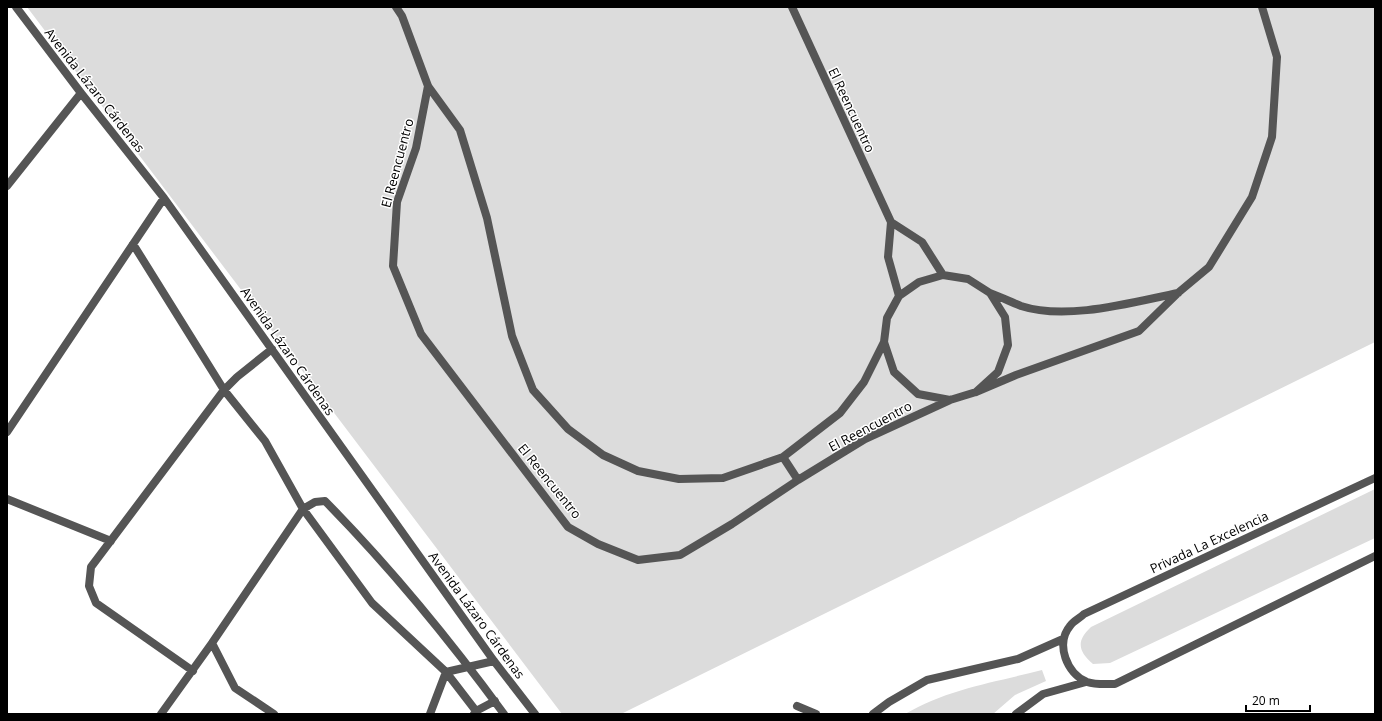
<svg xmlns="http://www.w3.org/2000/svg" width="1382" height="721" font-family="'Open Sans',sans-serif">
  <rect width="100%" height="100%" fill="#fff"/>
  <!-- green -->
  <path fill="#dcdcdc" d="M27,7H1375V342L621,714H562Z
    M1375,489V538L1110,663L1093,664C1078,651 1076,641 1091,627Z
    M1042,670L1046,681L1015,695L993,714H905C947,689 996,682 1042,670Z"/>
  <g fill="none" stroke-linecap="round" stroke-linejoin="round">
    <!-- street -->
    <path stroke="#555" stroke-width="8" d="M16,7L81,93L164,198L494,661L535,714
      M396,7L402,16L428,86L460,130L487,218L512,336L533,390L568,429L603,455L638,471L679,479L723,478L783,457L840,413L864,382L884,342
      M792,7L891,222L888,257L899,296
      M428,86L416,148L397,202L393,266L421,334L568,527L598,544L638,560L680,555L732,524L798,480L865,439L950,400
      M7,186L81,93
      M891,222L922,242L943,275
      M133,244L224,390L265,441L303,509L372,603L446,672L494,661
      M990,293C1001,297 1011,302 1021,306C1067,321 1133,302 1178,293
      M976,392L998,372L1008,345L1005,317L990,293L968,279L943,275L919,282L899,296L887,318L884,342L894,372L918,394L950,400L976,392L1016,375L1139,331L1179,292L1209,267L1252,197L1272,137L1277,57L1262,7
      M7,432L164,198
      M783,457L798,480
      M1375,478L1084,614C1080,618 1073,621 1070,626C1055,644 1067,674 1087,682C1096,685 1105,684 1115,684L1375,556
      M7,499L111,541
      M212,643L235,688L274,714
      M193,671L96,603L89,586L91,567L224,390L237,377L272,349
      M446,672L476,711L474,714
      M797,706L816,714
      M476,711L495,701
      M161,714L212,643L303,509L315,502L325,501C390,567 449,639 504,714
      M430,714L446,672
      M873,714L889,702L927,680L1018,659L1063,639
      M1016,714L1043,694L1086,682"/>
  </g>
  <g text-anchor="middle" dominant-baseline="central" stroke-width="3" stroke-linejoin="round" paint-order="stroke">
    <!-- street labels -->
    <g font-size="13" fill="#000" stroke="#fff">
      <text transform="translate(95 90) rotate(52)">Avenida Lázaro Cárdenas</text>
      <text transform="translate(852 110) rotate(65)">El Reencuentro</text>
      <text transform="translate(397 163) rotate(-75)">El Reencuentro</text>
      <text transform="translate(288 351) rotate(55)">Avenida Lázaro Cárdenas</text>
      <text transform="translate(870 426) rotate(-28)">El Reencuentro</text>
      <text transform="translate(550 481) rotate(51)">El Reencuentro</text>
      <text transform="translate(1209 542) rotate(-25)">Privada La Excelencia</text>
      <text transform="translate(477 615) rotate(54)">Avenida Lázaro Cárdenas</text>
    </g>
  </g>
  <!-- border -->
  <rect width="1382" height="721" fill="none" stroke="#000000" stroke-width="16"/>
  <!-- scale -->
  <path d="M1246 705v6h64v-6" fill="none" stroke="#000000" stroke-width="2"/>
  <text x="1252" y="705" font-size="12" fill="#000000" stroke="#ffffff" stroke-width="3" paint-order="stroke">20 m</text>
</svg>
